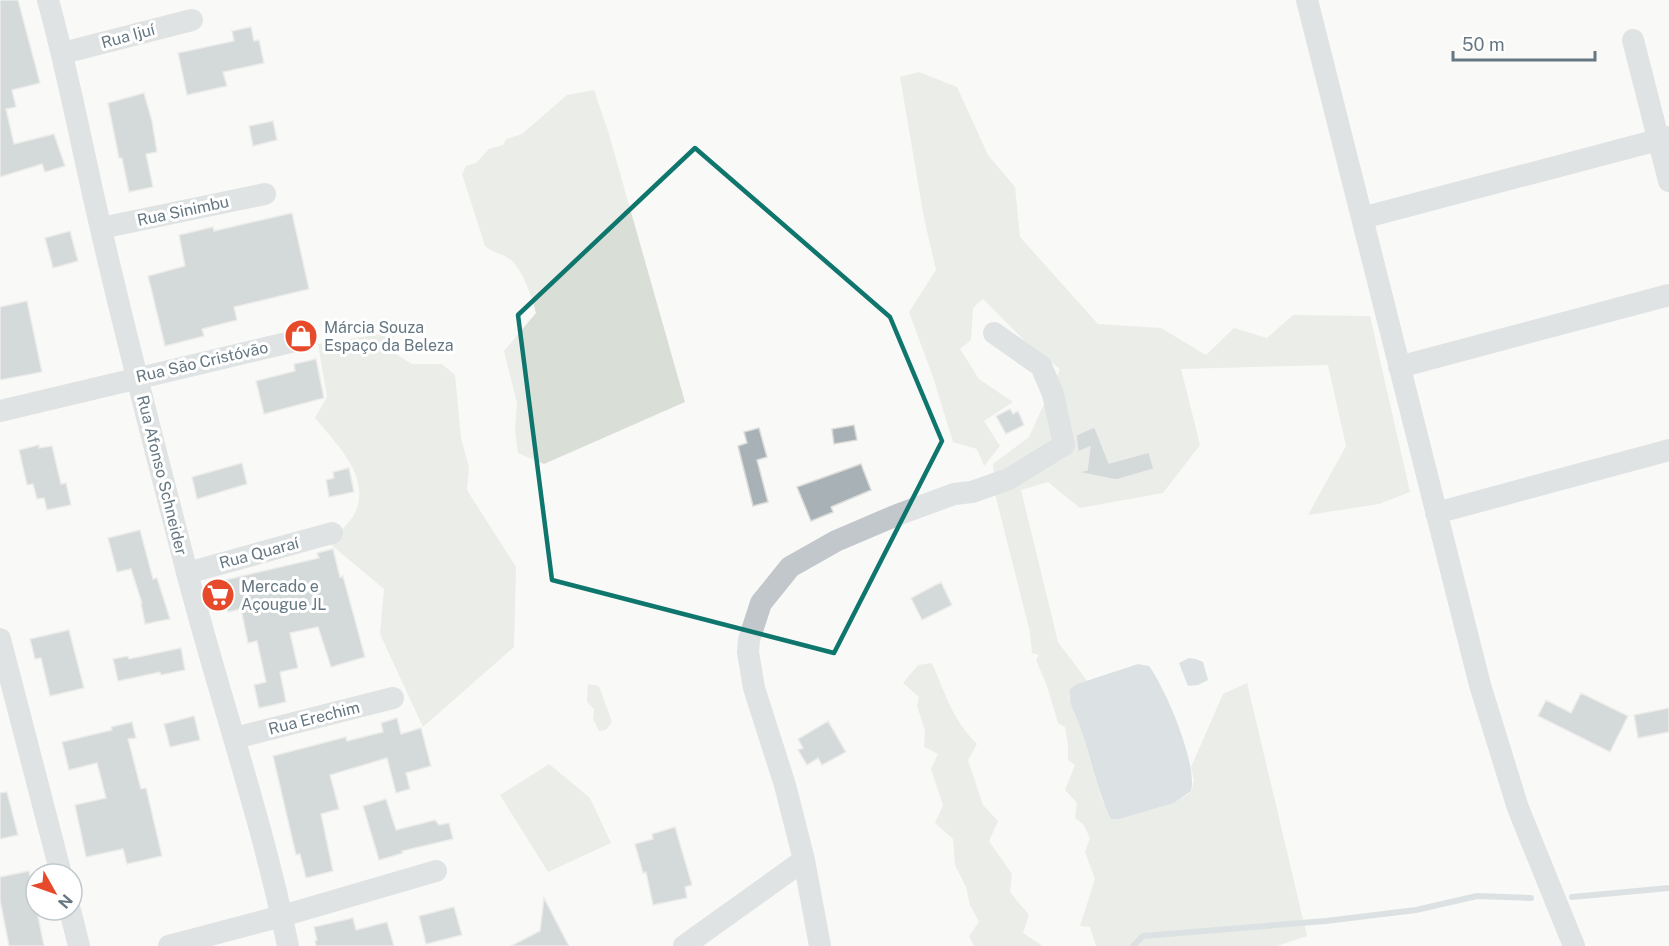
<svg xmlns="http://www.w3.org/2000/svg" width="1669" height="946" font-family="'Public Sans',sans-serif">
  <rect width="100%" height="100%" fill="#f9f9f7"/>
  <!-- green -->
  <path fill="#d9ded6" d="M919,72L957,87L988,155L1015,187L1020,237L1098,324L1161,328L1206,355L1234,328L1267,338L1293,315L1370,316L1410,492L1379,504L1308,515L1346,446L1328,365L1181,369L1200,445L1163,493L1080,508L1048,482L1021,490L1058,642L1087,681L1077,684L1068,696L1080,725L1102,801L1120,819L1174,803L1191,792L1194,781L1191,767L1223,694L1247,683L1307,936L1277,946H1096L1090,927L1080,926L1095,879L1085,852L1090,838L1083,824L1075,818L1077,803L1065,790L1075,765L1068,760V745L1065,727L1058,723L1047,686L1036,660L1039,655L1032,653L1030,632L996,498L993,464L1029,437L1060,369L1033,349L983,299L973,308L971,340L960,349L979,379L1013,402L984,421L1000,446L984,466L977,449L953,442L934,380L909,312L936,270L924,218L900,77Z
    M594,90L608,131L685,402L544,464L518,453L515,430L517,403L504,351L536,313C533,299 522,269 511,260C504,254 493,253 485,246L462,174L466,166L476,163L489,149L503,145L506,139L522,134L567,95Z
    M393,332L396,354L412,364H442L455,375L461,438L469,467L467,490L516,567L514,647L423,727L380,634L384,589L329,543C337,534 351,522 356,511C370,475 336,444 315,418L327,397L318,344Z
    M932,663C946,695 952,719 977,744L968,760L983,805L998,821L989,841L1012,874L1010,892L1029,915L1023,933L1043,946H974L969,936L979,922L970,905L966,887L955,865L953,839L935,823L943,805L931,769L938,754L924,747L925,730L917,706L919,697L903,683L918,665Z
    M588,684L599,686L612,722L606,730L599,731L593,719L594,709L587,702Z
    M549,764L590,798L611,843L548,872L500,795Z"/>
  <!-- water -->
  <path fill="#b8c6c9" d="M1189,658L1196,659L1203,662L1208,680L1198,685L1188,686L1179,663Z
    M1138,664L1149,666C1166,689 1198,765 1191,791L1174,803L1120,819H1111C1096,789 1091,756 1079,724C1075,712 1067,702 1070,689L1077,684Z"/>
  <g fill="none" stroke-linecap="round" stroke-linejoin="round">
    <!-- stream -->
    <path stroke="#b8c6c9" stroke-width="6" d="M1572,897L1669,888
      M1133,946L1143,936L1326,921L1416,910L1477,896L1531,898"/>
  </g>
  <!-- building -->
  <path fill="#a7b1b6" stroke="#dbdbd9" stroke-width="1.5" d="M0,0H18L40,83L12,90L16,107L6,109L14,144L54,134L65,166L45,172L42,164L0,177Z
    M251,27L254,41L259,40L264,63L223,72L227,86L187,95L178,53L234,41L232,31Z
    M144,93L152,121L157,152L146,154L153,187L129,192L122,158H119L108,103Z
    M273,121L277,140L253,146L249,126Z
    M292,213L309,289L234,307L237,320L202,329L204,336L165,346L148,276L185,266L179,235L213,227L214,231Z
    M70,231L78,261L53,268L45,238Z
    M27,301L42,372L0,380V307Z
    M316,359L324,398L264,414L256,381L295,371L294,364Z
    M1010,409L1013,414L1018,411L1024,425L1006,434L996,416Z
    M854,425L857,440L834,444L832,429Z
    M1094,425L1109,463L1149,452L1154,469L1116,480L1077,472L1087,470L1090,447L1078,452L1076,435L1094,427Z
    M759,428L767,457L757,460L768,502L753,506L738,446L747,443L744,432Z
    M39,445V448L52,446L61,484L66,483L71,505L47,510L44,498L37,499L33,484L27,485L19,450Z
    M242,463L247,484L197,499L192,477Z
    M861,464L871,490L831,507L833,512L811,521L797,487Z
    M349,468L354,492L329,497L326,480L334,478L333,472Z
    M140,530L153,579L157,578L170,619L145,624L141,603H142L131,569L117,572L108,538Z
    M333,549L340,577L343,576L365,657L331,667L318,627L290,633L298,668L280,672L286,702L259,708L254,685L266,682L257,641L248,643L241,609L228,612L221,581L319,558L317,553Z
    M941,582L952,605L922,620L911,598Z
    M69,630L84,688L50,696L41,658L35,659L30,639Z
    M181,648L185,670L161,675L160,672L118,681L113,659L128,656L129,659Z
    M1581,693L1628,716L1610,752L1538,716L1546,700L1571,713Z
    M1669,708V732L1638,738L1634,715Z
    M194,716L200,740L170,747L164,724Z
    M397,718L401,734L421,728L431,766L406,773L410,789L396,793L387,758L330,775L339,809L321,814L333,871L306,878L300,854L296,855L273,756L346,737L347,741L383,732L381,723Z
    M828,721L846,752L822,765L818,758L807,765L798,750L803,748L798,739Z
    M132,722L136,738L128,739L141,789L146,788L162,856L127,864L123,849L86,857L75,805L106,798L97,763L69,770L62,742L112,730L111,727Z
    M7,792L18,835L0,839V793Z
    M386,799L396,830L435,820L439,825L449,823L453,839L402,851L403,853L379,860L363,806Z
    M675,827L692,885L685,887L687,898L653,905L646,872L643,873L635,844L653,839L652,834Z
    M29,871L44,946H9L0,900V877Z
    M544,898L569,946H511L540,931Z
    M454,907L462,935L426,944L419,916Z
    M353,918L356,930L387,922L394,946H316L315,941L317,940L314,927Z"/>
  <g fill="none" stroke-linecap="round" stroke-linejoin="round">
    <!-- minor -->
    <path stroke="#c2c7cb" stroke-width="22" d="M48,0C69,76 83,153 101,229C126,338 154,445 182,553C215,685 261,813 288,946
      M1307,0L1480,685L1518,808L1574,946
      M1633,40L1669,181
      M63,53L192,20
      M1362,218L1669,137
      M101,228L265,194
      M1399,367L1669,295
      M0,411L299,340
      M1436,513L1669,450
      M187,573L332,533
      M0,639L61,874
      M235,738L393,698
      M70,910L79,946
      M169,946L282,916L436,871
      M684,946L804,860
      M820,946L804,860L785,785L754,688L748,652L749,640L761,603L790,567L836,541L897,515L954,494L972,492L1009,479L1064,445L1053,394L1041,366L994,333"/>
  </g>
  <!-- marked area -->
  <path d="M0 0H1669V946H0ZM695,148L890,317L942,441L834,653L552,580L518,315Z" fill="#f9f9f7" fill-opacity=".55" fill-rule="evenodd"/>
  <path fill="none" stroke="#0f766e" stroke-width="4.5" stroke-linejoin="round" d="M695,148L890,317L942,441L834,653L552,580L518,315Z"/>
  <!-- icons -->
  <defs>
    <g id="shop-disc" transform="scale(1.725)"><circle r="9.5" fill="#e64a2a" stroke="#fff"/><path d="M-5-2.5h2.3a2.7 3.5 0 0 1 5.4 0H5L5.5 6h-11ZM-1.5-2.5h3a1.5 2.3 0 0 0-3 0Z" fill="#fff"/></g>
    <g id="supermarket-disc" transform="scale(1.725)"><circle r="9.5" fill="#e64a2a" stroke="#fff"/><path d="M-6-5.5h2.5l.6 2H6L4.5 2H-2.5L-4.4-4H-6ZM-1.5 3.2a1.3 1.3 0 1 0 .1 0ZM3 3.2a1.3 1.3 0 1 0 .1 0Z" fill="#fff"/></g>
  </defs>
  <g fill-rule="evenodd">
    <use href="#shop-disc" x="301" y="336"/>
    <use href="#supermarket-disc" x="218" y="595"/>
  </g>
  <g text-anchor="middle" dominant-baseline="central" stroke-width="6" stroke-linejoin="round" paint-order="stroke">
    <!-- street labels -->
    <g font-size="16" fill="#647782" stroke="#fff">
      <text transform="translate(128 36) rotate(-15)">Rua Ijuí</text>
      <text transform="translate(183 211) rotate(-12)">Rua Sinimbu</text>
      <text transform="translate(202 362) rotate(-13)">Rua São Cristóvão</text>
      <text transform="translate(162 475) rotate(76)">Rua Afonso Schneider</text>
      <text transform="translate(259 553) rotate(-15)">Rua Quaraí</text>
      <text transform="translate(314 718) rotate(-14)">Rua Erechim</text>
    </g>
    <!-- poi labels -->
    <g font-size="16" fill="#647782" stroke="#fff" text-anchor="start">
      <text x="324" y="327">Márcia Souza<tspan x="324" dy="18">Espaço da Beleza</tspan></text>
      <text x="241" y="586">Mercado e<tspan x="241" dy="18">Açougue JL</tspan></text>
    </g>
  </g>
  <!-- north arrow -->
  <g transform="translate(54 892) rotate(130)"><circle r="28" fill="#ffffff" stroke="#c1c9cd" stroke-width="1.5"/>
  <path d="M0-4.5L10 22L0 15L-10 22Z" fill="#e64a2a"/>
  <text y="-9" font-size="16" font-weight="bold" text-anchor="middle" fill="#647782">N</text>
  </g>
  <!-- scale -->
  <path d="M1453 51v9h142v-9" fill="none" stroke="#647782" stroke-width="3"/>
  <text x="1462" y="51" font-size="18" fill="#647782" stroke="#ffffff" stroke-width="4.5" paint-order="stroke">50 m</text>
</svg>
